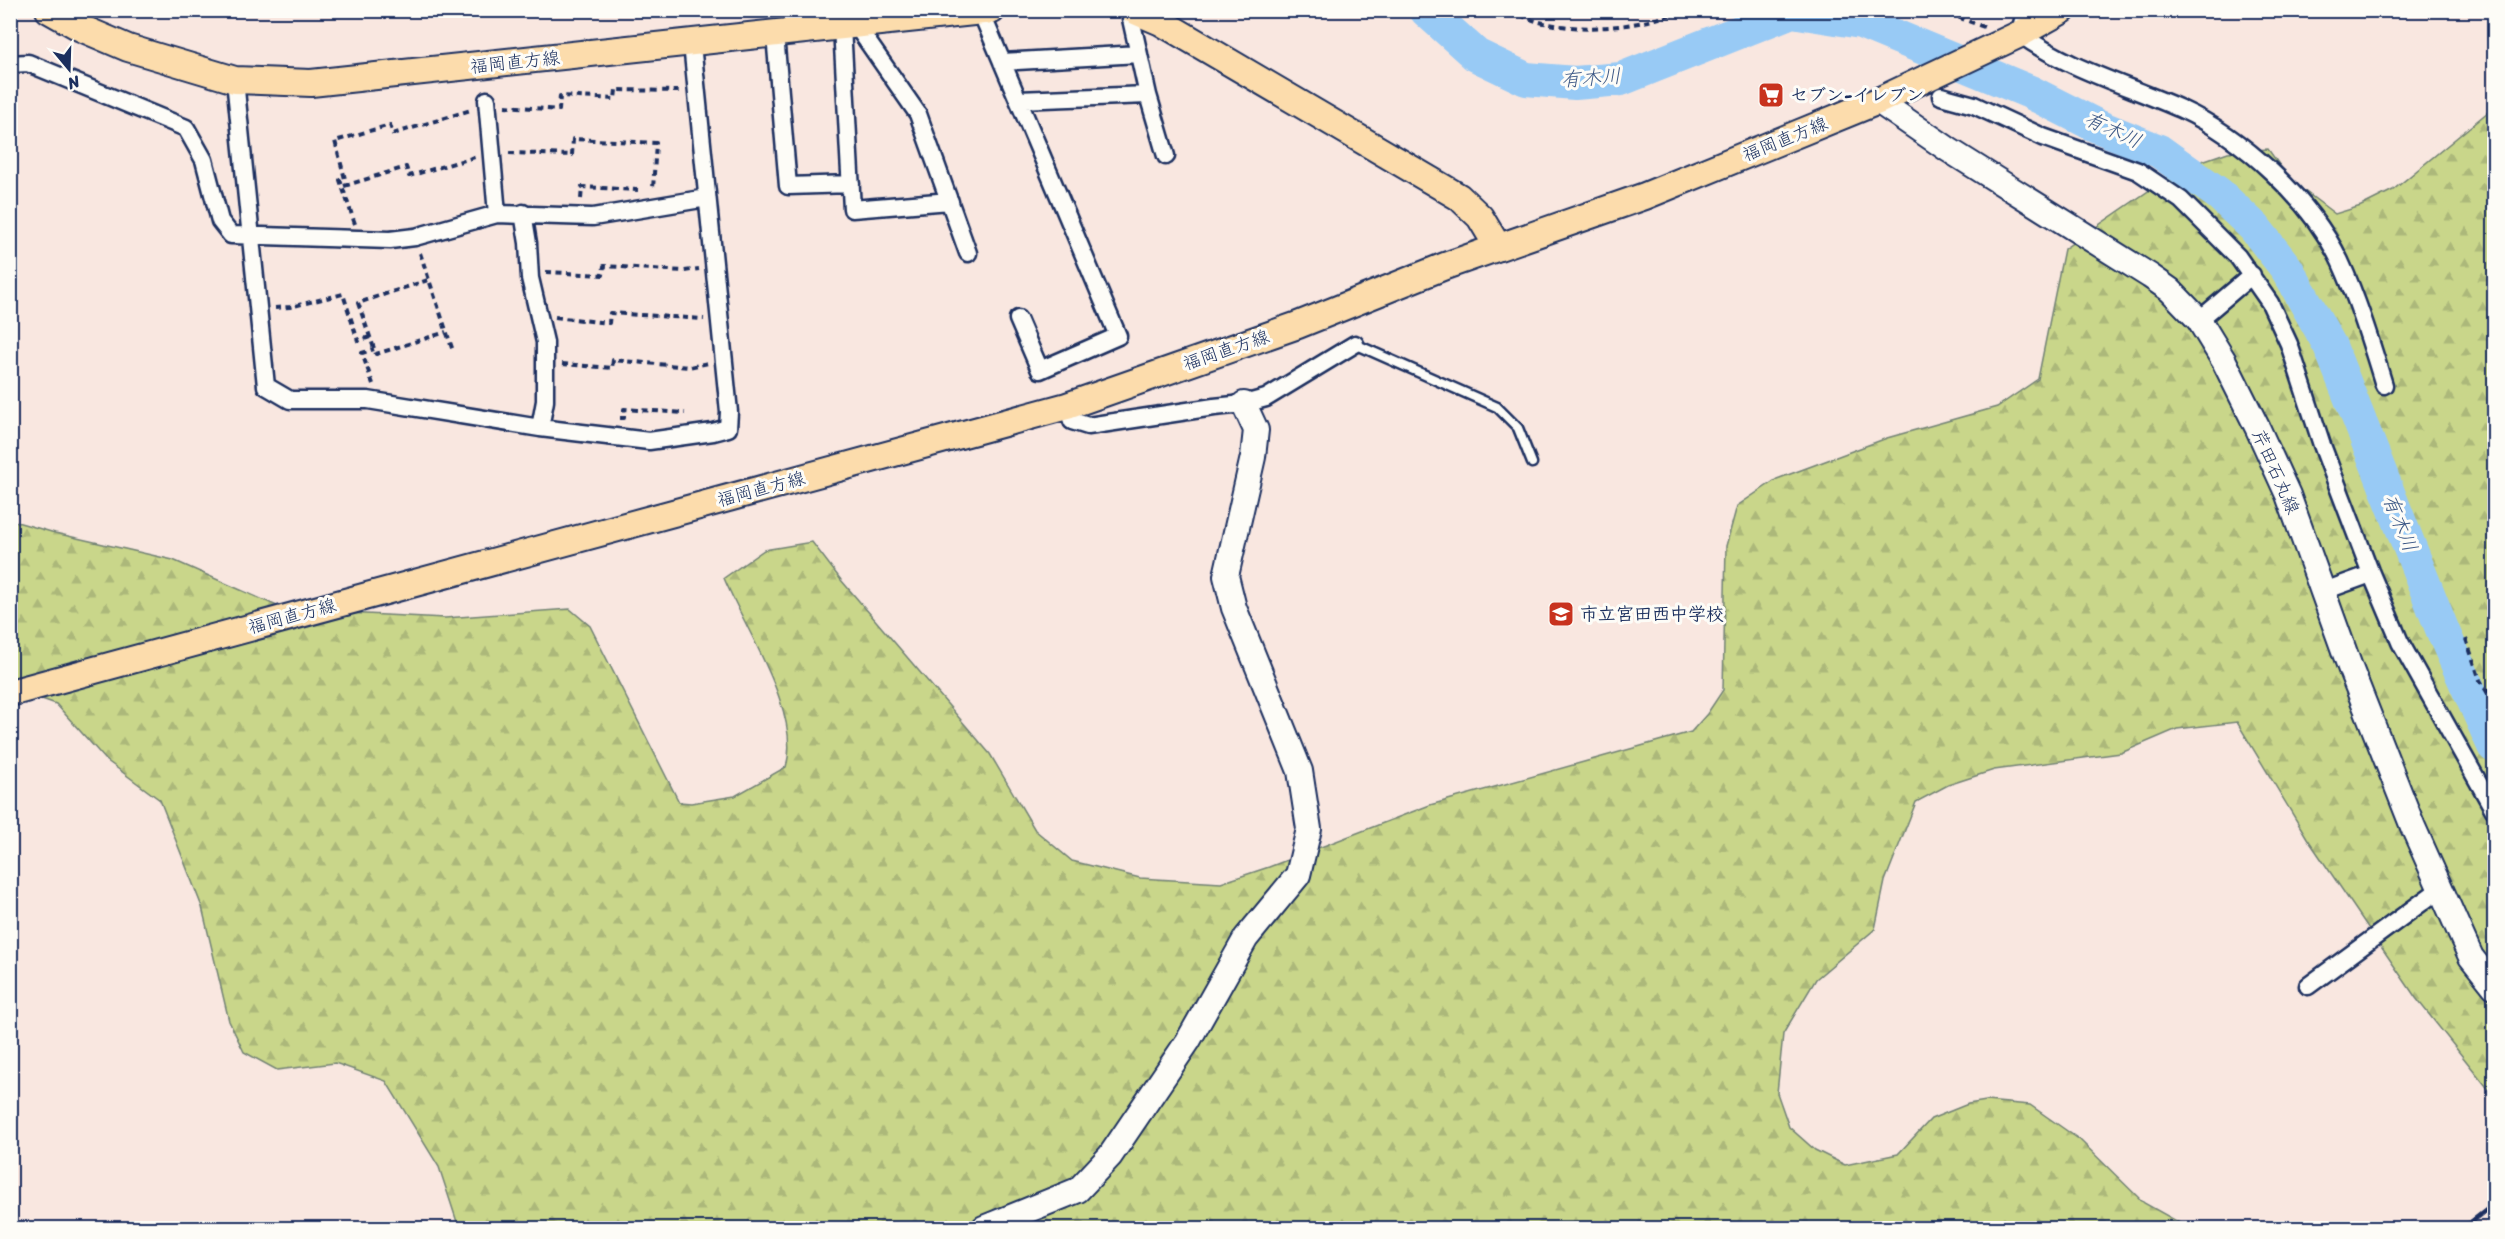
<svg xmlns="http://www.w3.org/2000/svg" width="2505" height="1239" font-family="Sriracha,'Klee One',sans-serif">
  <defs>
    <pattern id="forest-firs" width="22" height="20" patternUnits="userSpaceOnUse" patternTransform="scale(1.5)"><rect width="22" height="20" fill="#c9d68a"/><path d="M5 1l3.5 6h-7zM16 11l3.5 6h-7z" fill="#acb87a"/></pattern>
  </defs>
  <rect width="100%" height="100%" fill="#f9e7e0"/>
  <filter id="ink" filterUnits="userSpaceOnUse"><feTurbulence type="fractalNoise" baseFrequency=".0167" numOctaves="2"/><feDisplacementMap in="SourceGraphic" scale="12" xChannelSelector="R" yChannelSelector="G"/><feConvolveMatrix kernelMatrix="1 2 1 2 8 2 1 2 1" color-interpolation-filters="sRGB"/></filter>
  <g filter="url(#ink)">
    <!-- forest -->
    <path fill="url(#forest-firs)" stroke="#728274" stroke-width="1.5" d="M2494,107V1096L2416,998L2307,838L2237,722L2177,729L2121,753L1994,770L1948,785L1916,802L1885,881L1875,929L1816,979L1783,1034L1777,1093L1789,1127L1815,1150L1845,1165L1898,1154L1931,1119L1968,1104L1986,1101L2030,1105L2080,1140L2144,1203L2187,1227L2224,1228H459L439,1167L386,1081L335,1063L277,1070L244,1052L229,1021L202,907L160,800L106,760L56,704L11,688L10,520L55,533L173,560L286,610L445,618L570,609L590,626L679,802L691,803L735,796L786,767C802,713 745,629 724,578L764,550L812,542L841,580L990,754L1035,830L1072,861L1140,878L1221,883L1269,867L1430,805L1691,732L1707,714L1723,690L1726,546L1737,506L1777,479L1887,438L1997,407L2038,379L2064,249L2182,168L2228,152L2268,149L2290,180L2335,214L2361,206L2393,190Z"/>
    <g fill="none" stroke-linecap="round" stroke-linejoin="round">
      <!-- river -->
      <path stroke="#98caf5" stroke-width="34" d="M1426,10L1476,55L1526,79L1575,83L1621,79L1792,11L1861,22L2030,92L2097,126L2159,151L2219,194L2254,227L2287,269L2330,346L2444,634L2494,746"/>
      <!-- lane casing -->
      <g stroke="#1b2f5e" stroke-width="13">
        <path id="lane" d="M1355,344L1497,407L1518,428L1532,463"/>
      </g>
      <!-- street casing -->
      <g stroke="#1b2f5e" stroke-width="21">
        <path id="street" d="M1129,10L1148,95L1166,156
          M2025,10L2020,34C2068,69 2127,85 2181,109C2242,137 2310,199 2340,261C2358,300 2371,343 2384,385
          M981,12L1118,336L1040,370L1018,319
          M856,25L918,114L968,253
          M842,27L852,209L950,201
          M775,35L788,186L851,184
          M1002,62L1139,54
          M10,64L28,63L186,128L204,160L220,221L231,235L390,240L415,237L497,214L593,217L707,198
          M235,80L266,386L290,400H368L540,428L649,441L713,432L728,428L729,412L692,44
          M1941,96L1974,105L2043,137L2138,171L2181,200L2238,257L2270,303L2289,344L2322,445L2370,571L2400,642L2494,810
          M487,100L497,214
          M1018,100L1148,95
          M523,213L528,243L530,278L545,342V401L540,428
          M2199,320L2252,275
          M1067,406L1072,421L1088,426L1214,407L1244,404L1266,398L1355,344
          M2324,591L2371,574
          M2308,986L2440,889"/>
      </g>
      <!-- secondary casing -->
      <g stroke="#1b2f5e" stroke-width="28">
        <path id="secondary" d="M1878,101L1949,150L2150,276L2170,290L2199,320L2224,361L2258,429L2288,495L2351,670L2413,827L2471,957L2494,986
          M984,1228L1078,1190L1110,1156L1188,1041L1246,938L1298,875L1309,829L1300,771L1234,608L1226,576L1253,457L1256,430L1244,404"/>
      </g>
      <!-- primary casing -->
      <g stroke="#1b2f5e" stroke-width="30">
        <path id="primary" d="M49,10L81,28L128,48L235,80L311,83L992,10
          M1133,10L1161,22L1459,197L1480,217L1498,247
          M10,693L1067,406L1298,325L1445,266L1645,196L1878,101L2020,34L2063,10"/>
      </g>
      <!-- path -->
      <path stroke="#1b2f5e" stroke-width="4" stroke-dasharray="6 4.5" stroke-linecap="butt" d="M1511,10C1554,37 1637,30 1682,10
        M1939,10L1984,27
        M505,106L559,110L560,96L615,99L616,90L680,91
        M509,153L572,155L573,139L656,143L653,189
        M344,186L406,167L409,176L475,157
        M581,199L582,187L638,190
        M355,224L340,180L345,179L335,141L390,125L393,134L471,110
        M420,253L453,351
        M546,272L603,275L604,266L684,271L699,269
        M428,280L358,303L376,354L446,332
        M275,308L290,307L343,294L358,341L370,337
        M555,317L609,323L610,313L704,319
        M562,364L612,368L613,360L689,367L708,363
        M373,384L362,353L374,349
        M620,418H624V409L685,413
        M2466,639L2480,680L2494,704"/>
      <!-- lane -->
      <use href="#lane" stroke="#fdfcf7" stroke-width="8"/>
      <!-- street -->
      <use href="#street" stroke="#fdfcf7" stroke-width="16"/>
      <!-- secondary -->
      <use href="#secondary" stroke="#fdfcf7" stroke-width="24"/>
      <!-- primary -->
      <use href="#primary" stroke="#fcdcac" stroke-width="26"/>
      <!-- rail -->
      <path stroke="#1b2f5e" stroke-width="4.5" d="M2463,1228L2494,1204
        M2485,1228L2494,1221"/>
    </g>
  </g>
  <!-- icons -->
  <defs>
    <g id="supermarket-square" transform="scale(1.35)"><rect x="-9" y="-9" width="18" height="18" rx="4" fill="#c8321e" stroke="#fdfcf7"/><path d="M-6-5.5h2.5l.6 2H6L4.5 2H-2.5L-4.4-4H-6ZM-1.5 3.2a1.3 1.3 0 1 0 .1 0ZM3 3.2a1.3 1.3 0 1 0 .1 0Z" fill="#fff"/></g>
    <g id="school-square" transform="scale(1.35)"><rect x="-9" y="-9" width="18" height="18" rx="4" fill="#c8321e" stroke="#fdfcf7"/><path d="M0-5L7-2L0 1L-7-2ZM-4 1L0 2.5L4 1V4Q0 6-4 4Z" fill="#fff"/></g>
  </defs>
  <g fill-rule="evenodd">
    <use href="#supermarket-square" x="1771" y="95"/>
    <use href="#school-square" x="1561" y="614"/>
  </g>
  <g text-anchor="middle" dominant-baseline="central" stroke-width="6" stroke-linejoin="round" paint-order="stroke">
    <!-- street labels -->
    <g font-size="18" fill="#1b2f5e" stroke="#fdfcf7">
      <text transform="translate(515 62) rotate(-6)">福岡直方線</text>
      <text transform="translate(1785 139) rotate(-22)">福岡直方線</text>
      <text transform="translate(1226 350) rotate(-19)">福岡直方線</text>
      <text transform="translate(2276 472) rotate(66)">芹田石丸線</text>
      <text transform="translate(761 489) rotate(-15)">福岡直方線</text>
      <text transform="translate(292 616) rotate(-15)">福岡直方線</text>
    </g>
    <!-- poi labels -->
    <g font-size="18" font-weight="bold" fill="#1b2f5e" stroke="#fdfcf7" text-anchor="start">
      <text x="1790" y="95">セブン-イレブン</text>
      <text x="1580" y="614">市立宮田西中学校</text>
    </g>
    <!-- water labels -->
    <g font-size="20" font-style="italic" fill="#3a5684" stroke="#fdfcf7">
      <text transform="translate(1591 78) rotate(-4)">有木川</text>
      <text transform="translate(2113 130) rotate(25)">有木川</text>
      <text transform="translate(2400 523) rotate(68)">有木川</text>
    </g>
  </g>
  <!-- margin -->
  <rect width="2505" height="1239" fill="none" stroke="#fdfcf7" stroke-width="36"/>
  <rect x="18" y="18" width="2469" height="1203" fill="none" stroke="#1b2f5e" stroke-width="2" filter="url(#ink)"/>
  <!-- north arrow -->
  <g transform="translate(69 69) rotate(161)" stroke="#fdfcf7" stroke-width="4.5" paint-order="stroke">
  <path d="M0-4.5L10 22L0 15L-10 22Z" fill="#1b2f5e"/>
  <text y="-9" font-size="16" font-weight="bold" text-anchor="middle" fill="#1b2f5e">N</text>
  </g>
</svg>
